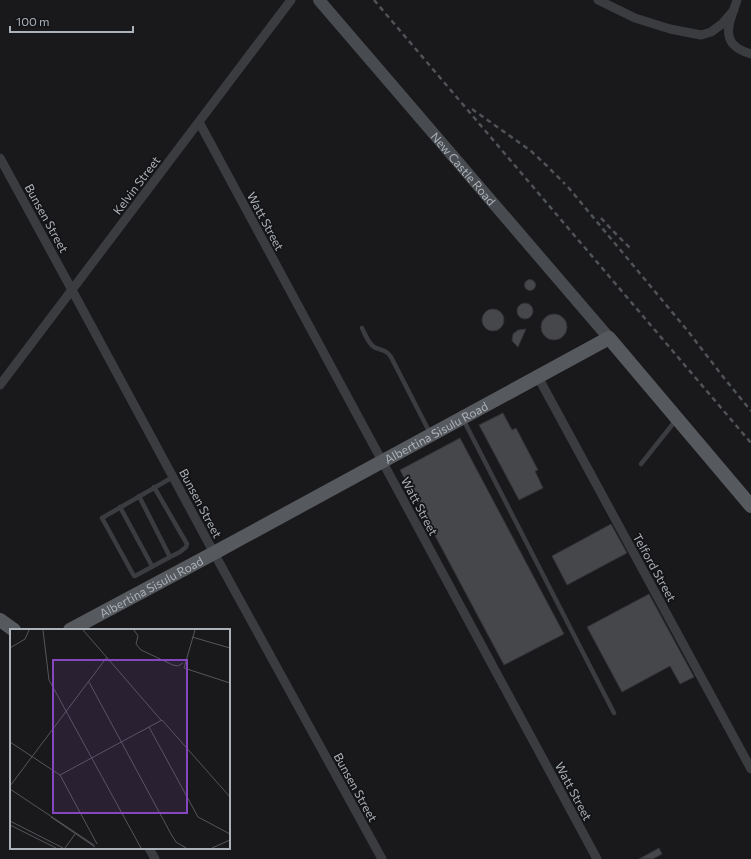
<svg xmlns="http://www.w3.org/2000/svg" width="751" height="859" font-family="Commissioner,sans-serif">
  <rect width="100%" height="100%" fill="#19191b"/>
  <!-- building -->
  <path fill="#46474b" stroke="#333337" d="M524.5 285a5.5 5.5 0 1 1 11 0a5.5 5.5 0 1 1-11 0Z
    M517 311a8 8 0 1 1 16 0a8 8 0 1 1-16 0Z
    M482 320a11 11 0 1 1 22 0a11 11 0 1 1-22 0Z
    M541 327a13 13 0 1 1 26 0a13 13 0 1 1-26 0Z
    M526,329L518,347L513,342L512,340L513,334L518,330Z
    M503,413L512,430L516,428L538,470L535,471L543,488L519,500L479,425Z
    M460,438L564,634L504,665L400,470Z
    M611,524L627,553L567,585L552,556Z
    M649,594L694,677L680,684L670,666L622,692L587,627Z
    M659,848L662,854L653,859H639Z"/>
  <g fill="none" stroke-linecap="round" stroke-linejoin="round">
    <!-- lane -->
    <path stroke="#3a3c40" stroke-width="4.5" d="M362,328C365,334 368,343 374,347C381,351 386,349 391,357L430,433
      M463,419L614,713
      M641,464L676,420
      M139,496L170,557L180,552L186,547L187,544L154,487
      M120,507L152,566
      M170,557L135,576H134L102,518L173,477"/>
    <!-- street -->
    <path stroke="#3a3c40" stroke-width="9" d="M598,0L635,18L670,29L701,35L711,32L722,24L734,10
      M737,0C733,13 722,34 734,45C738,50 745,52 751,54
      M199,122L597,859
      M0,158L72,290L214,553L382,859
      M538,377L751,769
      M0,385L291,0
      M149,848L155,859"/>
    <!-- secondary -->
    <path stroke="#484b4f" stroke-width="12" id="s1" d="M319,0L609,338"/>
    <!-- primary -->
    <g stroke="#56595e" stroke-width="14">
      <path d="M0,620L14,630"/>
      <path id="s2" d="M70,630L214,553L609,338L751,506"/>
    </g>
    <!-- rail -->
    <path stroke="#4f5256" stroke-width="2.5" stroke-dasharray="5 4" stroke-linecap="butt" d="M374,0L751,443
      M472,109L531,151L546,165L565,184
      M568,187L687,330L724,378L751,411
      M601,218L613,231L630,248"/>
  </g>
  <g text-anchor="middle" dominant-baseline="central" stroke-width="3.5" stroke-linejoin="round" paint-order="stroke">
    <!-- street labels -->
    <g font-size="12" fill="#acb2b9" stroke="#141416">
      <text stroke="none"><textPath href="#s1" startOffset="222">New Castle Road</textPath></text>
      <text transform="translate(136 185) rotate(-53)">Kelvin Street</text>
      <text transform="translate(47 218) rotate(61)">Bunsen Street</text>
      <text transform="translate(266 221) rotate(62)">Watt Street</text>
      <text stroke="none"><textPath href="#s2" startOffset="416">Albertina Sisulu Road</textPath></text>
      <text transform="translate(201 503) rotate(62)">Bunsen Street</text>
      <text transform="translate(420 506) rotate(62)">Watt Street</text>
      <text transform="translate(655 567) rotate(61)">Telford Street</text>
      <text stroke="none"><textPath href="#s2" startOffset="92">Albertina Sisulu Road</textPath></text>
      <text transform="translate(356 787) rotate(61)">Bunsen Street</text>
      <text transform="translate(574 791) rotate(62)">Watt Street</text>
    </g>
  </g>
  <!-- overview -->
  <g transform="translate(10 629)">
    <rect width="220" height="220" fill="#19191b"/>
    <path fill="none" stroke="#54565a" stroke-width="1" d="M33,1L39,51L131,219M73,1L151,91M124,1L128,7L126,15L131,21L163,36L168,37L173,34M185,1L174,39L220,54M182,8L220,19M0,19L15,10L19,1M79,53L161,205L166,213L176,219M139,98L188,188L220,205M0,113L50,146L152,91L220,168M50,146L87,215M0,157L97,28M0,160L84,216M41,188L85,218M0,192L53,219M0,196L46,219M55,219L65,205M202,219L220,211"/>
    <path fill="#8547be" fill-opacity="0.15" stroke="#8547be" stroke-width="2" d="M43,31H177V184H43Z"/>
    <rect width="220" height="220" fill="none" stroke="#acb2b9" stroke-width="2"/>
  </g>
  <!-- scale -->
  <path d="M10 26v6h123v-6" fill="none" stroke="#acb2b9" stroke-width="2"/>
  <text x="16" y="26" font-size="12" fill="#acb2b9" stroke="#141416" stroke-width="3" paint-order="stroke">100 m</text>
</svg>
